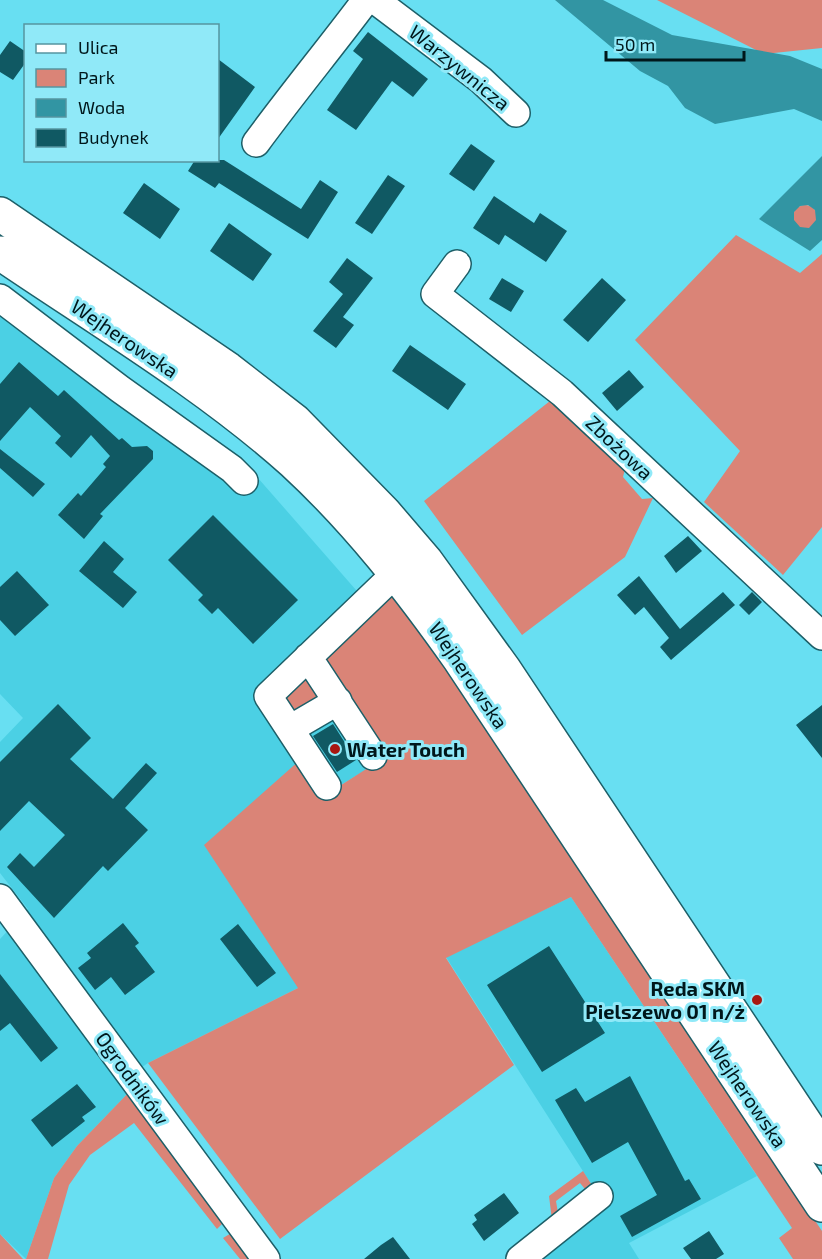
<svg xmlns="http://www.w3.org/2000/svg" width="822" height="1259" font-family="'Exo 2',sans-serif">
  <rect width="100%" height="100%" fill="#68dff2"/>
  <!-- built -->
  <path fill="#4bd0e4" d="M0,300L251,470L370,606L325,663L386,751L385,758L323,796L298,988L148,1063L125,1079L132,1089L77,1146L54,1178L26,1259L0,1234V939L28,909L0,873V742L23,718L0,694Z
    M571,897L757,1176L629,1243L639,1259H531L604,1204L446,957Z"/>
  <!-- green -->
  <path fill="#da8477" d="M657,0H822V48L764,54Z
    M793 217a12 12 0 1 1 24 0a12 12 0 1 1-24 0Z
    M736,235L800,273L822,254V527L783,575L704,502L740,451L635,340Z
    M555,397L625,469L623,477L642,499L653,498L625,557L522,635L424,501Z
    M391,593L422,631L822,1231V1259H793L779,1238L792,1228L571,897L446,958L514,1065L280,1239L148,1063L298,988L204,845L300,760L324,796L385,757L386,751L324,663L323,653Z
    M304,670L323,697L291,718L284,706V691Z
    M132,1089L225,1221L217,1229L134,1123L90,1155L69,1185L48,1259H26L54,1178L77,1146Z
    M583,1171L595,1190L589,1194L580,1183L556,1201L559,1219L552,1220L549,1196Z
    M233,1232L254,1259H240L223,1238Z
    M0,1234L23,1259H0Z"/>
  <!-- water -->
  <path fill="#3295a3" fill-rule="evenodd" d="M555,0H603L672,35L790,56L822,69V121L794,109L715,124L685,108L668,86L640,71Z
    M822,156V240L810,251L759,219ZM808,205L815,210L816,220L809,228L800,227L794,220V212L800,206Z"/>
  <!-- building -->
  <path fill="#105963" d="M368,32L428,79L413,97L392,81L356,130L327,110L363,59L353,51Z
    M10,41L26,52V62L13,80L0,72V55Z
    M218,59L255,87L218,139Z
    M471,144L495,161L474,191L449,174Z
    M195,160H224L301,209L320,180L338,192L308,239L219,183L215,188L188,171Z
    M388,175L405,186L372,234L355,223Z
    M144,183L180,209L160,239L123,213Z
    M494,196L534,223L540,213L567,231L546,262L505,235L499,245L473,228Z
    M229,223L272,254L253,281L210,251Z
    M347,258L373,278L343,317L354,325L336,348L313,331L343,294L329,282Z
    M502,278L524,291L511,312L489,299Z
    M602,278L626,300L588,342L563,320Z
    M410,345L466,384L448,410L392,371Z
    M19,362L58,396L64,390L119,440L122,438L132,447L147,446L153,451V459L100,514L103,516L84,539L58,515L78,493L81,496L106,467L103,464L110,456L91,435L71,458L55,443L61,436L30,407L0,441V384Z
    M629,370L644,387L617,411L602,393Z
    M0,449L45,484L33,497L0,468Z
    M213,515L298,600L253,644L218,608L212,614L198,600L203,595L168,560Z
    M688,536L702,551L676,573L664,556Z
    M104,541L124,559L113,572L137,592L123,608L79,571Z
    M17,571L49,605L15,636L0,620V587Z
    M639,576L680,629L723,592L735,605L671,660L660,647L669,638L644,607L635,615L617,595Z
    M752,592L762,602L749,615L739,605Z
    M58,704L91,738L70,759L113,799L146,763L157,773L125,808L148,830L108,871L103,866L54,918L7,867L20,853L34,867L65,835L29,801L0,831V762Z
    M822,705V758L796,725Z
    M333,724L356,760L337,772L313,736Z
    M123,923L139,943L135,946L155,972L125,995L111,977L95,990L78,968L91,958L87,953Z
    M238,924L276,973L257,987L220,939Z
    M549,946L605,1033L542,1072L487,985Z
    M0,974L58,1048L41,1062L10,1023L0,1031Z
    M630,1076L685,1181L689,1179L701,1199L632,1237L620,1216L657,1195L628,1142L592,1163L555,1100L576,1088L585,1102Z
    M77,1084L96,1107L82,1117L85,1121L52,1147L31,1120Z
    M504,1193L519,1213L484,1241L472,1224L477,1220L474,1215Z
    M709,1231L724,1254L716,1259H691L683,1248Z
    M393,1237L410,1259H364L381,1245Z"/>
  <g fill="none" stroke-linecap="round" stroke-linejoin="round">
    <!-- minor casing -->
    <g stroke="#1d5f68" stroke-width="30">
      <path id="minor" d="M375,0L481,80L516,113
        M256,143C292,94 330,48 366,0
        M457,264L435,294L562,393L822,636
        M0,298L120,389L232,469L244,481
        M308,657L373,756
        M290,729L338,701
        M327,786L268,696L396,573
        M0,898L266,1259
        M520,1259L599,1196"/>
    </g>
    <!-- major casing -->
    <g stroke="#1d5f68" stroke-width="36">
      <path id="major" d="M0,214L228,369L295,421L384,512L426,561L504,669L822,1148
        M0,253C97,319 206,384 293,462C357,521 410,589 460,660L822,1205"/>
    </g>
    <!-- minor -->
    <use href="#minor" stroke="#fff" stroke-width="27"/>
    <!-- major -->
    <use href="#major" stroke="#fff" stroke-width="33"/>
  </g>
  <!-- markers -->
  <g fill="#a91710" stroke="#90e9f8" stroke-width="2">
    <circle cx="335" cy="749" r="6"/>
    <circle cx="757" cy="1000" r="6"/>
  </g>
  <g text-anchor="middle" dominant-baseline="central" stroke-width="6" stroke-linejoin="round" paint-order="stroke">
    <!-- street labels -->
    <g font-size="20" fill="#00171b" stroke="#90e9f8">
      <text transform="translate(460 67) rotate(39)">Warzywnicza</text>
      <text transform="translate(125 338) rotate(34)">Wejherowska</text>
      <text transform="translate(620 447) rotate(43)">Zbożowa</text>
      <text transform="translate(469 675) rotate(56)">Wejherowska</text>
      <text transform="translate(133 1078) rotate(54)">Ogrodników</text>
      <text transform="translate(748 1094) rotate(56)">Wejherowska</text>
    </g>
    <!-- poi labels -->
    <g font-size="20" font-weight="bold" fill="#00171b" stroke="#90e9f8" text-anchor="start">
      <text x="347" y="749">Water Touch</text>
      <text x="745" y="988" text-anchor="end">Reda SKM<tspan x="745" dy="23">Pielszewo 01 n/ż</tspan></text>
    </g>
  </g>
  <!-- legend -->
  <rect x="24" y="24" width="195" height="138" fill="#90e9f8" stroke="#5695a0" stroke-width="1.5"/>
  <rect x="36" y="44" width="30" height="9" fill="#ffffff" stroke="#5695a0" stroke-width="1.5"/>
  <text x="78" y="54" font-size="18" fill="#00171b">Ulica</text>
  <rect x="36" y="69" width="30" height="18" fill="#da8477" stroke="#5695a0" stroke-width="1.5"/>
  <text x="78" y="84" font-size="18" fill="#00171b">Park</text>
  <rect x="36" y="99" width="30" height="18" fill="#3295a3" stroke="#5695a0" stroke-width="1.5"/>
  <text x="78" y="114" font-size="18" fill="#00171b">Woda</text>
  <rect x="36" y="129" width="30" height="18" fill="#105963" stroke="#5695a0" stroke-width="1.5"/>
  <text x="78" y="144" font-size="18" fill="#00171b">Budynek</text>
  <!-- scale -->
  <path d="M606 51v9h138v-9" fill="none" stroke="#00171b" stroke-width="3"/>
  <text x="615" y="51" font-size="18" fill="#00171b" stroke="#90e9f8" stroke-width="4.5" paint-order="stroke">50 m</text>
</svg>
